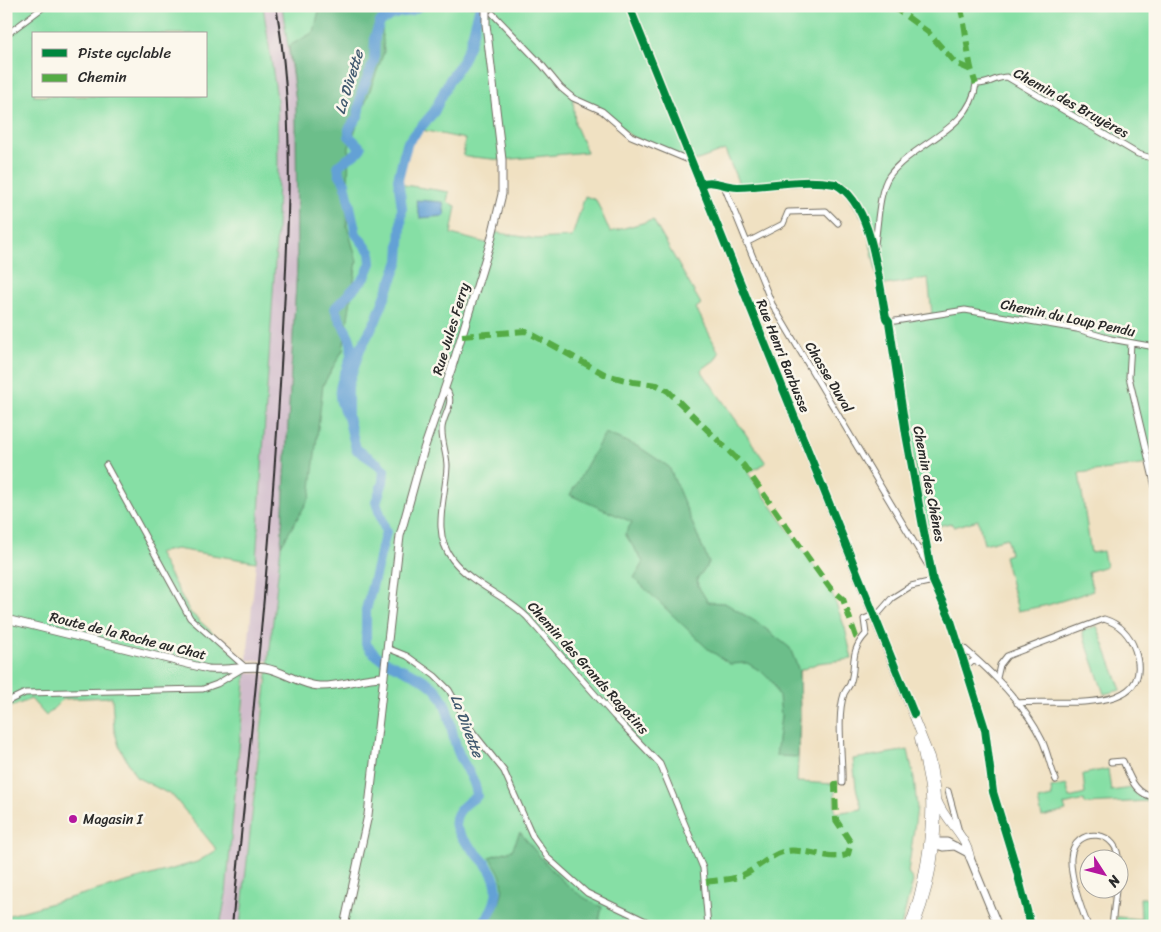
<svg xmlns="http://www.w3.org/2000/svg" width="1161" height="932" font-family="Sriracha,sans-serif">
  <rect width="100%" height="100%" fill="#fbf7ec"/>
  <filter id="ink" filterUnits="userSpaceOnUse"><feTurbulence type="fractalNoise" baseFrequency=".02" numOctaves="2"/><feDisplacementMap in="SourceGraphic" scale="10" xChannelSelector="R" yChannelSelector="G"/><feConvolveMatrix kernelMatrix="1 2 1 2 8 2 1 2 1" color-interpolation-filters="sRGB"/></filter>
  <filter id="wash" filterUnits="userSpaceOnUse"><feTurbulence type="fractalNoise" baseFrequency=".0096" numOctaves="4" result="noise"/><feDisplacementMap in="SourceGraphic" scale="20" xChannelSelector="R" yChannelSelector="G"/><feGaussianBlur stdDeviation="1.12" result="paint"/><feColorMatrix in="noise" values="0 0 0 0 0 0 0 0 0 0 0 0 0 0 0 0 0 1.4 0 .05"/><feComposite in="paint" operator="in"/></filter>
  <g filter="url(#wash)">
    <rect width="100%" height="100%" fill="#f0e1c2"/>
    <!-- industrial -->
    <path fill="#d1bdcc" d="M263,6H282L296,101L297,146V267L281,546L268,661L247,660L256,562L277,230V99Z
      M247,672L266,674L240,926H220L226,894Z"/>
    <!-- green -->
    <path fill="#86dfa5" stroke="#588568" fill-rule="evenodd" d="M6,6H263L277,99L278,160L277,230L256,562L176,549L158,553L190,612L242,660H247L226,894L220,926H6V916L197,862L217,850L173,796L136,777L119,746L114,729L112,697L63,699L46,716L31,699L6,709ZM34,34H206V96H34Z
      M282,6H1155V487L1149,464L1079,473L1091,553L1103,551L1106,566L1088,572L1093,591L1048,605L1018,611L1004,556L1010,554L1007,538L984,544L978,520L954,527L951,523L925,529L889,322L932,314L928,278L879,286L866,224L842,187L828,182L740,187L725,150L698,160L691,161L631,136L609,116L573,98L575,124L587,152L502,160L463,156L465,139L417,129C407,144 396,166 398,184L449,192L447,202L456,206L451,234L490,244L493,232L536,239L572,237L585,196L596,200L610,232L653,220L701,304L696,308L719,353L715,360L701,370L766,463L748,473L830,588L845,628L852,659L818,663L799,671L800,717L797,782L835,784V813L862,809L856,788L853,759L908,750L914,778L917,808L908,872L913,881L901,926H240L281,546L297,267L296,101Z
      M1097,626L1121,690L1104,694L1082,631Z
      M1108,769L1111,791L1131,788L1138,796L1150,801L1085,804L1084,800L1064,805L1066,811L1042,817L1038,800L1052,797L1051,788L1067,785L1069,798L1085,794L1083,774Z
      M1140,898H1155V926H1115L1117,917L1141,919Z"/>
    <!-- forest -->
    <path fill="#6cbe8a" stroke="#4c745a" d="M320,6H380L384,52L349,147L347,226L357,261L343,350L323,385L310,497L281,546L297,267L296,101L289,46L314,32Z
      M605,433L639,447L669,467L709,563L697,579L698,586L708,602L725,603L761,625L790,648L799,671L800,717L798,757L776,756L781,716L779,697L773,683L762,672L747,663L730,664L708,649L634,578L643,562L625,534L632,522L570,495Z
      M520,832C542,860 568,893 602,907L598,926H485C503,900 512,885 489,857L512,850Z"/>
    <!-- water -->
    <path fill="#64a1d5" stroke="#486680" d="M416,200L443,202L445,216L420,218Z"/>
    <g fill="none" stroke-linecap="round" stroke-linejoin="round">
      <!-- river -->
      <path stroke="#64a1d5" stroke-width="10" d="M480,6L470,44L462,62L449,81L434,112L408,142L404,155L398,179L402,207L399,261L376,320L360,349L348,386V417L356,449L378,464L384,470L383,482L376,502L386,532L366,610V644C382,668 413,668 433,687C452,704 449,732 459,754C465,769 476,779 477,796C405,841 542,856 480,926
        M348,417C326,384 356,369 351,343C348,330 338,321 335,308L365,277L371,263L370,252L356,234L345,183L339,173L338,166C345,159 356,156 361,148L349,136V129L358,116L361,94L374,61L375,36L380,22C385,19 390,15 395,14C405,10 407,15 419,6"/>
    </g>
  </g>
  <g filter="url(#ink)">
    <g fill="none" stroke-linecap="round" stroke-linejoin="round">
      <!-- street casing -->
      <g stroke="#706b60" stroke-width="7">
        <path id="street" d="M493,14L542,65L561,88L573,98L602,111L631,136L691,161
          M6,35L45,6
          M700,184C716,179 722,187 738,187C771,186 802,178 835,184C873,203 878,280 886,318L889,322L906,434L933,581L951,621L985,729L993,792L1015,864L1031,926
          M724,186L772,304L930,569
          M746,243L783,224L788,212L826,211L838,223
          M874,250C878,230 878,192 889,176C914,142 971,130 976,84C989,85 995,77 1007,77L1138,154L1155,159
          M889,322L965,310L1077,329L1111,339L1155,347
          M1131,343L1129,377L1155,487
          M445,390L448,392C454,404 443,416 442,428C441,441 447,454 447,466C446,497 431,532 452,559C472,585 505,595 527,617L614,716L660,764L703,868L708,926
          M960,645C991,671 1024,703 1042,740C1048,753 1050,767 1056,780
          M387,648L407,656L435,676L449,690L472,731L504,771L533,837L548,858L587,893L656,926
          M966,667L973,661L980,663
          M997,678L1000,665L1007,656L1104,619C1120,624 1130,635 1135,650C1158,719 1054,698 1017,703
          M6,702L25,693L203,689L217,684L245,667L190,618L106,465
          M1111,762L1123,761C1130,777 1135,795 1155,797
          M842,783C843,757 836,718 844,694C845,691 848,688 850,684C857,666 848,653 866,634L864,619L879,613L892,598L911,586L933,581
          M948,791L960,835
          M1088,926C1081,908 1070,877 1071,858C1073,825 1123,828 1118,866
          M1112,926L1116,890"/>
      </g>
      <!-- secondary casing -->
      <g stroke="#706b60" stroke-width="9">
        <path id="secondary" d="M6,619L208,669C227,671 246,665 265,668C284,671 300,685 319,686C341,687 362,677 384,677
          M930,842H947L968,853L998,926
          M930,843L943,847L955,846
          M344,926L368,815L400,536L424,449L452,367L490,244L502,194V160L486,24V6"/>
      </g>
      <!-- primary casing -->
      <g stroke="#706b60" stroke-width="9">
        <path id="primary" d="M629,6L930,757C943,812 936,873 915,926
          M939,804C947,822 966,836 970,857
          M909,926C923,889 932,835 930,796C928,776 923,757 919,738"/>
      </g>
      <!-- street -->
      <use href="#street" stroke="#fff" stroke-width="5"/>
      <!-- secondary -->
      <use href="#secondary" stroke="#fff" stroke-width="7"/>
      <!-- primary -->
      <use href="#primary" stroke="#fff" stroke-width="8"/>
      <!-- rail -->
      <path stroke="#2b2b2b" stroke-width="2" d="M232,926C251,733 272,542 282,348C288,234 296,120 276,6"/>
      <!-- quiet -->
      <path stroke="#54ab44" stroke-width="6" stroke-dasharray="12 6" stroke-linecap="butt" d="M892,6L928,32L955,63L971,70
        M960,6C968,33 966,59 976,84
        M462,336L526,331L606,375L633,382L657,385L668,391L744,466L814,566L830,588L843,599L856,637L860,640
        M706,882C718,880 732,880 743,875C759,868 770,854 787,851C804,848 835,862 848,854L851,843L836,820L835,784L842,783"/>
      <!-- cycleway casing -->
      <g stroke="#fbf7ec" stroke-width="11">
        <path id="cycleway" d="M629,6L914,714
          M700,184C716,179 722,187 738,187C771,186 802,178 835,184C873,203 878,280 886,318L889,322L906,434L933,581L951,621L985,729L993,792L1015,864L1031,926"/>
      </g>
      <!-- cycleway -->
      <use href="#cycleway" stroke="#00873e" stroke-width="8"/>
    </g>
  </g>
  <!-- markers -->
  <circle fill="#b5179e" stroke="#fbf7ec" stroke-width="2" cx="73" cy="819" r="5"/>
  <g text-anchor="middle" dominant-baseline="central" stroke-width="5" stroke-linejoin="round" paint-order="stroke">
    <!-- street labels -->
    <g font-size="14" fill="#2b2b2b" stroke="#fbf7ec">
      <text transform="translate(1071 103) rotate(29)">Chemin des Bruyères</text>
      <text transform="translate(1068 318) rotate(12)">Chemin du Loup Pendu</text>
      <text transform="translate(451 329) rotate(-73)">Rue Jules Ferry</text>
      <text transform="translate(783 356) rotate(68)">Rue Henri Barbusse</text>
      <text transform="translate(829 377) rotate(59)">Chasse Duval</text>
      <text transform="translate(929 484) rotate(79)">Chemin des Chênes</text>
      <text transform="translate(128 636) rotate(14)">Route de la Roche au Chat</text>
      <text transform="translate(588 668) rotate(48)">Chemin des Grands Ragotins</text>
    </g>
    <!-- poi labels -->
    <g font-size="14" fill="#2b2b2b" stroke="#fbf7ec" text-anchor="start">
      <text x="83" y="819">Magasin I</text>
    </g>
    <!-- water labels -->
    <g font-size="15" font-style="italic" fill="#425a6f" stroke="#fbf7ec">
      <text transform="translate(349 82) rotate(-73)">La Divette</text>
      <text transform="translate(467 726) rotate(69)">La Divette</text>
    </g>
  </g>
  <!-- margin -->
  <rect width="1161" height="932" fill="none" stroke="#fbf7ec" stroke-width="25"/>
  <!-- legend -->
  <rect x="32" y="32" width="175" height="65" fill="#fbf7ec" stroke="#a8a59f"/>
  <rect x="42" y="49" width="25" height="8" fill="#00873e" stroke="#a8a59f"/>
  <text x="78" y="58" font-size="15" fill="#2b2b2b">Piste cyclable</text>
  <rect x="42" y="74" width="25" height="8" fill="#54ab44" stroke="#a8a59f"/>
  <text x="78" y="82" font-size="15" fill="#2b2b2b">Chemin</text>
  <!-- north arrow -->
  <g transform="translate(1104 874) rotate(126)"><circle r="24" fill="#fbf7ec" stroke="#a8a59f"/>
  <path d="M0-4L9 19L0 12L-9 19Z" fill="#b5179e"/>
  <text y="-8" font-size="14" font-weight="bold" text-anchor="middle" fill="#2b2b2b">N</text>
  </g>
</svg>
